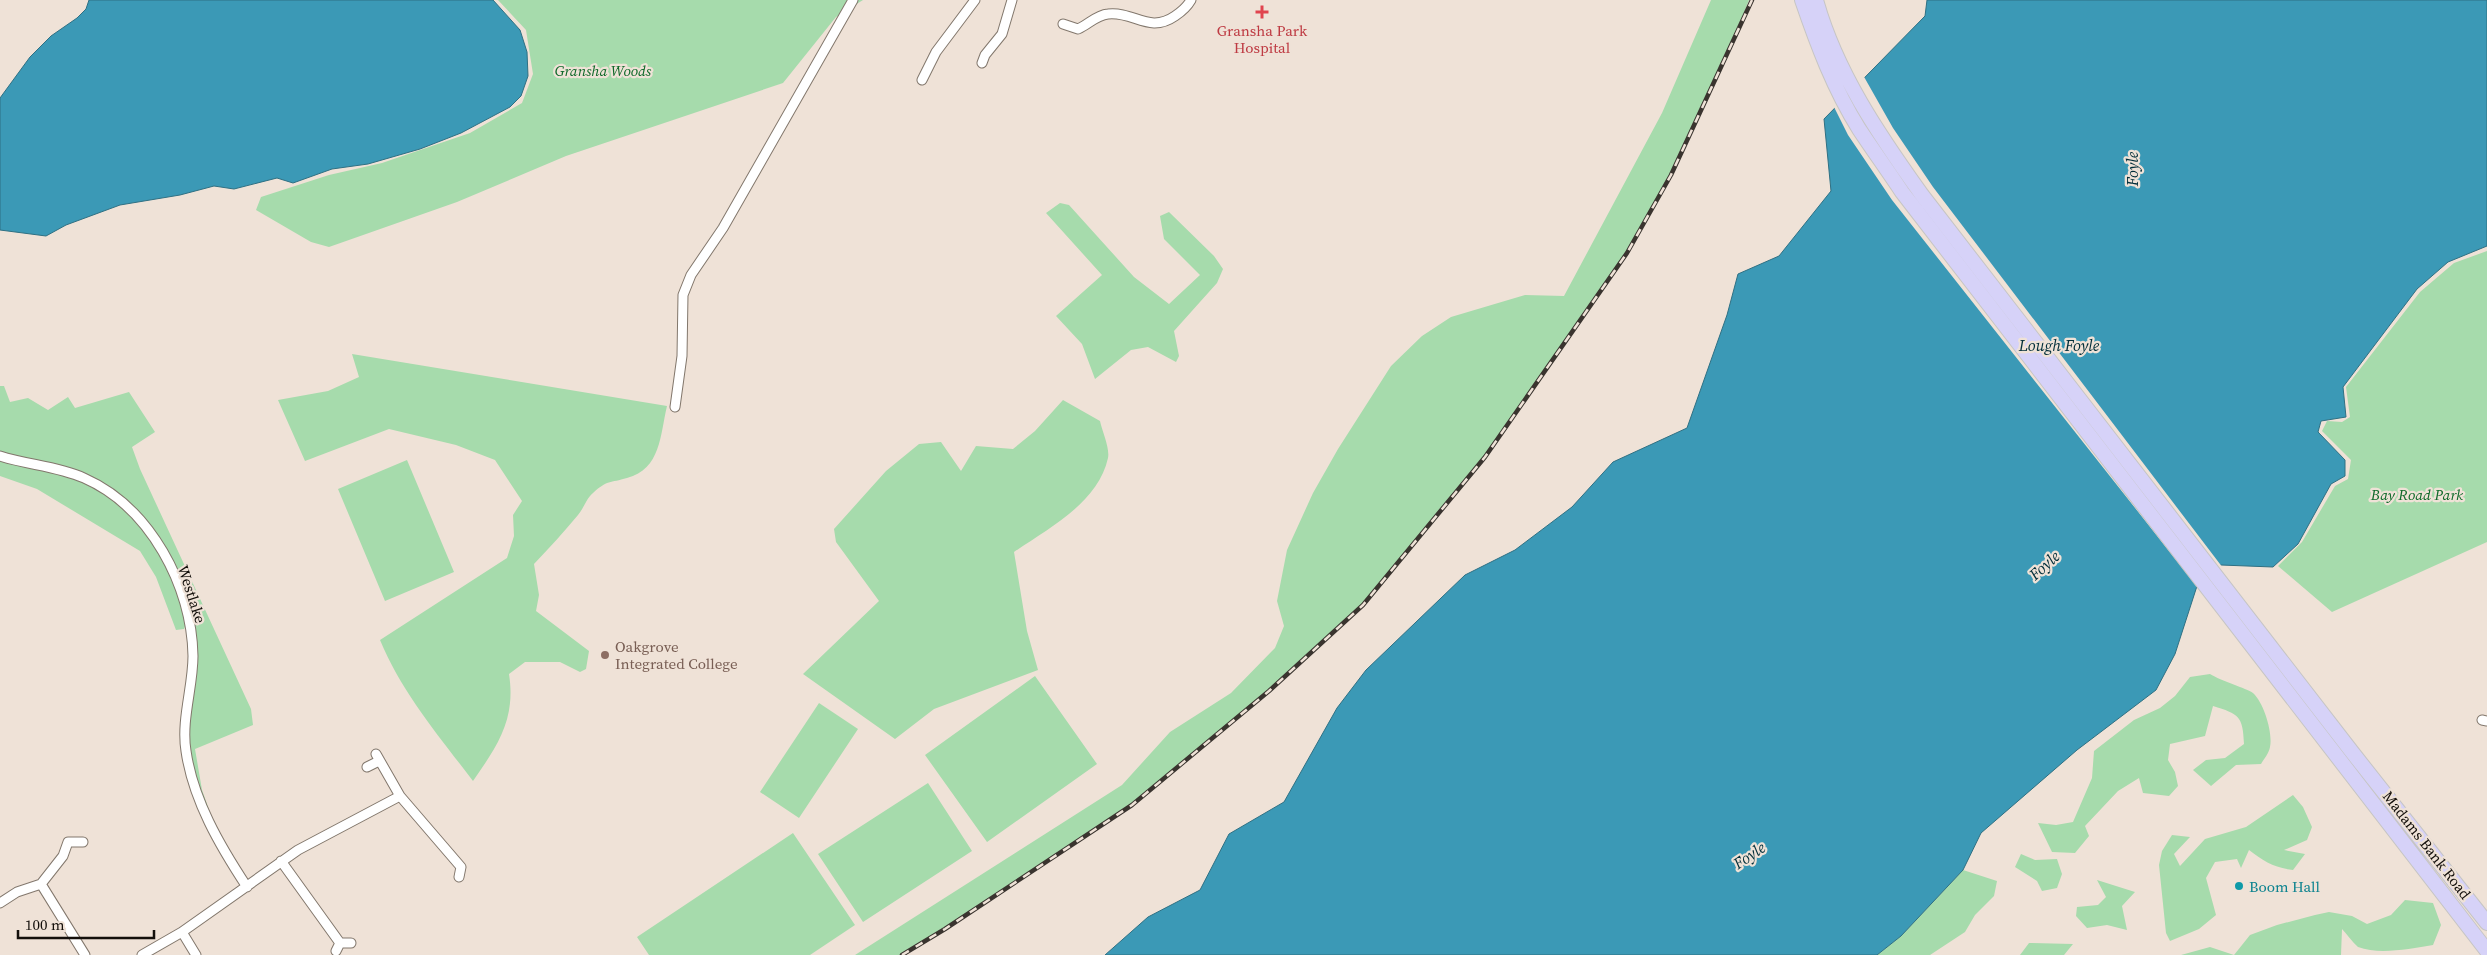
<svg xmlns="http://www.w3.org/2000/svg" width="2487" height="955" font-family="'Source Serif 4',serif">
  <rect width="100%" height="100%" fill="#efe2d7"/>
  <!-- green -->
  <path fill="#a6dbac" d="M498,0H863L836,17L783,83L566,156L457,202L329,247L311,242L256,210L261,197L329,175L382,163L470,133L522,103L533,74L526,30Z
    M1711,0H1749L1724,63L1671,175L1627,253L1485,457L1363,605L1269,691L1132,805L945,929L902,955H855L1122,785L1170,732L1231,693L1275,648L1284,626L1277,601L1287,550L1313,493L1338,449L1391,366L1422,336L1451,317L1525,295L1564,296L1662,113Z
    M1060,203L1069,205L1134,277L1169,304L1200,275L1164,239L1160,216L1169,212L1214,256L1223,269L1217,283L1174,331L1179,356L1176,362L1148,347L1131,350L1095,379L1082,344L1056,316L1102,275L1046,213Z
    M2487,251V542L2332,612L2278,566L2302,542L2335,486L2348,479L2351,460L2322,431L2327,421L2342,422L2350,417L2346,387L2420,292L2454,263Z
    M352,354L667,406C660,435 661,469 627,478C610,483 607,480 593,493C586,499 584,508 578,515C564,532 549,548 534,564L539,595L536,611L589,651L586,669L580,672L560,662H525L509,674C516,719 498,745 473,781C439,736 402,693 380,640L507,558L514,536L513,515L522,501L495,460L456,445L389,429L305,461L278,400L328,391L359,377Z
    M0,386H4L10,402L28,398L48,410L68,397L75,408L129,392L155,432L132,447L140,469L251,709L253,725L195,749L202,790L212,818L195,781L190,755V728L187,718L190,688L188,618L184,629L176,630L156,577L140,551L37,489L0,476Z
    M1063,400L1100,421C1102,431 1110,448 1108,458C1098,503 1049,528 1014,552L1027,631L1038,670L934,709L895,739L803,674L879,601L836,542L834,529L886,471L919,444L941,442L961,471L976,446L1013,449L1035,431Z
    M407,460L454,572L385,601L338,489Z
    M2210,674C2221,681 2246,688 2253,693C2264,703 2273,733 2270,747C2269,753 2264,759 2261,764L2236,765L2211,786L2193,770L2206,760L2225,758L2244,744C2243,716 2239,714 2213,706L2205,736L2170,744L2168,760L2175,772L2178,786L2169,796L2143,793L2139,778L2118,791L2085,826L2089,836L2075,853L2052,852L2038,823L2056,825L2073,822L2092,778L2094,751L2134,720L2160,708L2175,696L2190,677Z
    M1035,676L1097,764L987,842L925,755Z
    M819,703L858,729L799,818L760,792Z
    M928,783L972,851L863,922L818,854Z
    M2293,795L2303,807L2312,827L2307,840L2284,850L2305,854L2293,870C2275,868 2263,861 2249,850L2241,868L2237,859L2215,862L2206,878L2216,915L2199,929L2170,941L2166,933L2159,865L2162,851L2172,835L2190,837L2174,854L2180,866L2205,839L2246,827Z
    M793,833L855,925L810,955H649L637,937Z
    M2021,854L2035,860L2057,859L2062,874L2057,888L2042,891L2037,881L2015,867Z
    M1963,870L1997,881L1994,896L1975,915L1965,932L1930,955H1877L1901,936Z
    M2097,880L2135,892L2122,906L2127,930L2107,925L2087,928L2076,916L2077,907L2098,905L2106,897Z
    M2405,900L2433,903L2441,925L2433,945C2409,949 2379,955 2358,947C2352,942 2347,934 2342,929L2341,955H2181L2210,947L2234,955L2250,935L2277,925L2315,915L2329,912L2352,916L2367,924L2391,915Z
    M2029,943L2073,944L2064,955H2020Z"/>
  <!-- water -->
  <path fill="#3b99b6" stroke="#2f7083" d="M89,0H493L520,30L527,52L528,76L521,96L510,107L461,133L420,149L368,164L332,169L293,183L277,178L234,189L214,186L180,195L120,205L66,225L46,236L0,230V98L30,57L51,36L77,18L86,9Z
    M1927,0H2487V246L2448,262L2417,289L2343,387L2346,417L2321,421L2318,432L2345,460V476L2331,484L2298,544L2273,567L2221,565L2197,586L2175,654L2156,690L2077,750L1981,833L1963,870L1901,936L1877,955H1105L1148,917L1200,890L1229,834L1284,802L1337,708L1366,670L1465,575L1515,550L1572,507L1613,462L1687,428L1727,315L1738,274L1779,256L1831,191L1824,119L1925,16Z"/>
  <!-- pier -->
  <path fill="#efe2d7" d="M1863,75L1893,128L1933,187L2223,568L2199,589L1892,200L1848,135L1833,105Z"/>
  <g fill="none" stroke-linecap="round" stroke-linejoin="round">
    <!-- minor casing -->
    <g stroke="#82776c" stroke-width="11">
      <path id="minor" d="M1063,24L1078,29C1088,25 1096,15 1108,14C1134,11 1149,34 1175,16C1181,12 1187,7 1191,0
        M982,63L985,55L1002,34L1012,0
        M922,80L936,52L975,0
        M675,407L682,356L683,295L691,275L723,228L853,0
        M0,456C28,465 57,466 84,478C150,507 192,586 193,656C193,687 181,720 186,751C193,800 220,846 247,887
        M2482,720L2487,721
        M376,754L400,796L461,867L459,877
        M367,767L379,761
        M281,861L340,943
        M41,884L85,955
        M0,903L17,892L41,884L63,856L68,842H83
        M182,932L196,955
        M336,951L340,943H351
        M142,955L182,932L298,850L400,796"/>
    </g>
    <!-- trunk casing -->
    <g stroke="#c6c5c4" stroke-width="16">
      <path id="trunk" d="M1802,0C1817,44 1834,89 1859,129C1873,150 1888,171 1902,192L2487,951
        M1816,0C1836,72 1879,135 1922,195L2352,752L2487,923"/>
    </g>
    <!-- minor -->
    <use href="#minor" stroke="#fff" stroke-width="9"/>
    <!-- trunk -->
    <use href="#trunk" stroke="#d6d2f8" stroke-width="14"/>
    <!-- rail casing -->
    <g stroke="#3a342f" stroke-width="4.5">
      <path id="rail" d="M902,955L945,929L1132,805L1269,691L1363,605L1485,457L1627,253L1671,175L1752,0"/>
    </g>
    <!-- rail -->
    <use href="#rail" stroke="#efe2d7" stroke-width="2.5" stroke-dasharray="8" stroke-linecap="butt"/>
  </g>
  <!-- markers -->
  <path fill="#e0444e" stroke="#efe2d7" stroke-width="2" d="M1259.5 4.5h5v5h5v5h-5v5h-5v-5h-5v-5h5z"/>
  <circle fill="#8d6e63" stroke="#efe2d7" stroke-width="2" cx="605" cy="655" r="5"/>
  <circle fill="#0f9aa8" stroke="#efe2d7" stroke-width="2" cx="2239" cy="886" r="5"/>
  <g text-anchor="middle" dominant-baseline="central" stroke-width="4.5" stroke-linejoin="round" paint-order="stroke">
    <!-- health labels -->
    <g font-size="15" fill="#be3a42" stroke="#efe2d7">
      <text x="1262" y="30">Gransha Park<tspan x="1262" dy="17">Hospital</tspan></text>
    </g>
    <!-- park labels -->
    <g font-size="15" font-style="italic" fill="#0e6929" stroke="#efe2d7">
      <text x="603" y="70">Gransha Woods</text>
      <text x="2417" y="494">Bay Road Park</text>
    </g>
    <!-- street labels -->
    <g font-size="15" fill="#130f0b" stroke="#efe2d7">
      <text transform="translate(192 594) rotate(72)">Westlake</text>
      <text transform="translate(2427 845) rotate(52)">Madams Bank Road</text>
    </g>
    <!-- education labels -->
    <g font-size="15" fill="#785e54" stroke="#efe2d7" text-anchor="start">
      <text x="615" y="646">Oakgrove<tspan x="615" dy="17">Integrated College</tspan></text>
    </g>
    <!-- culture labels -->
    <g font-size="15" fill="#0d838f" stroke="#efe2d7" text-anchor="start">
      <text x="2249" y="886">Boom Hall</text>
    </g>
    <!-- water labels -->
    <g font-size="16" font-style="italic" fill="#012e3a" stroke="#efe2d7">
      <text transform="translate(2132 169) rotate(-90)">Foyle</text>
      <text x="2059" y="345">Lough Foyle</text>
      <text transform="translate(2044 565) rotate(-42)">Foyle</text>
      <text transform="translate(1749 855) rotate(-34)">Foyle</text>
    </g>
  </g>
  <!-- scale -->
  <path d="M18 930v8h136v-8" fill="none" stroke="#130f0b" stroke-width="2.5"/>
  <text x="25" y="930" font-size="15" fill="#130f0b" stroke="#efe2d7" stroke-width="4" paint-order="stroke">100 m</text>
</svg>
